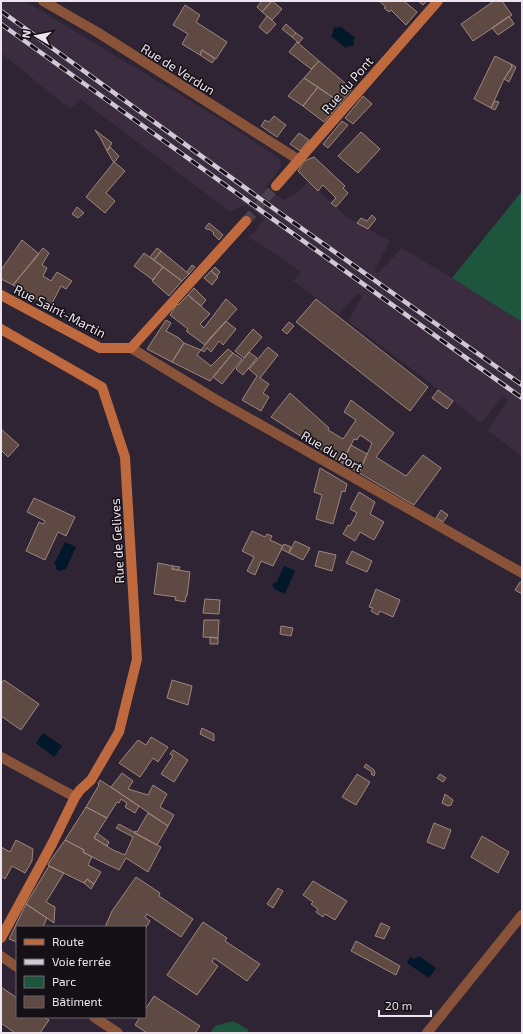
<svg xmlns="http://www.w3.org/2000/svg" width="523" height="1034" font-family="'Exo 2',sans-serif">
  <rect width="100%" height="100%" fill="#2f2433"/>
  <!-- built -->
  <path fill="#3b2c40" d="M1,1H25L220,119L280,159L281,167L266,187L276,195L284,200L299,191L308,181L348,218L390,241L374,270L378,273L402,248L452,278L522,322V366L518,372L522,374V457L488,430L508,400L503,396L481,423L408,366L348,321L362,296L358,293L339,314L293,281L301,272L282,258L248,237L257,230L263,219L260,216L246,205L229,211L80,99L70,109L1,53Z"/>
  <!-- green -->
  <path fill="#1d563c" d="M522,191V322L452,278Z
    M233,1021L249,1030L246,1033H210L215,1026Z"/>
  <!-- water -->
  <path fill="#01172a" d="M340,26L355,38L353,41L354,43L353,46H348L346,48L331,36L333,33V29L335,27L338,28Z
    M65,542L76,547L66,569L60,571L56,569V565L54,564Z
    M284,566L295,571L285,594L274,589V587L272,586L274,582L276,583Z
    M43,733L62,746L54,757L36,743Z
    M419,956L436,968L429,978L407,963L410,957L414,959Z"/>
  <!-- building -->
  <path fill="#5e4943" stroke="#9e867f" d="M262,1H272L262,12L257,7Z
    M272,1L282,9L272,20L262,12Z
    M379,1H404L417,12L406,25L391,10L389,12L384,8L386,7Z
    M418,1H427L423,5Z
    M494,1H502L512,15L473,41L461,24Z
    M185,5L200,15L196,22L227,42L216,59L202,50L200,55L182,44L188,34L173,25Z
    M267,16L276,24L267,34L259,27Z
    M509,16L514,24L498,35L492,28Z
    M286,24L296,33L292,37L282,29Z
    M296,33L303,38L299,43L292,37Z
    M297,42L319,61L311,69L289,52Z
    M202,50L215,59L212,63L200,55Z
    M495,56L511,64L512,67L504,79L491,108L474,99Z
    M319,61L352,89L341,103L304,78Z
    M511,64L516,67L509,82L504,79L512,67Z
    M304,78L318,87L303,106L288,96Z
    M318,87L341,103L324,122L303,106Z
    M363,96L372,104L353,124L345,118Z
    M495,101L499,102L495,110L491,108Z
    M274,116L286,125L277,137L261,126L265,120L269,122Z
    M342,121L348,125L328,148L323,144Z
    M95,130L112,143L107,151L101,139Z
    M361,132L380,149L358,173L338,156Z
    M299,133L309,140L300,151L290,144Z
    M110,147L119,156L114,163L107,151Z
    M314,157L345,186L343,188L348,193L336,207L331,203L336,198L323,185L318,191L298,171L304,161Z
    M114,162L125,171L106,193L115,201L105,213L86,197Z
    M77,207L84,213L78,218L72,214Z
    M372,215L376,219L368,229L357,223L361,218L367,221Z
    M209,223L223,235L219,240L213,234L214,233L209,229L208,230L205,228Z
    M22,240L39,254L13,285L1,279V270Z
    M43,248L49,253L42,265L47,268L43,276L51,281L57,272L72,281L66,289L61,286L50,307L13,285Z
    M157,248L161,251L154,260L150,257Z
    M161,251L189,274L182,281L154,260Z
    M144,253L163,267L153,280L134,266Z
    M192,265L195,267L189,274L187,272Z
    M163,267L182,281L169,296L152,281Z
    M215,267L220,272L217,276L211,271Z
    M211,271L218,277L212,285L204,278Z
    M194,288L206,300L201,306L188,295Z
    M188,295L210,314L200,324L204,328L226,299L237,309L205,345L186,331L188,329L170,315L177,304L178,305Z
    M316,299L428,387L410,411L296,322Z
    M166,320L171,323L166,331L179,338L184,343L172,362L147,349Z
    M226,321L236,329L223,345L219,341L211,352L207,348L204,352L201,350L211,337Z
    M289,322L294,326L287,334L282,330Z
    M253,329L262,337L244,358L235,351Z
    M184,343L201,350L197,355L211,366L228,349L233,353L210,381L172,362Z
    M268,347L278,355L260,378L269,384L263,393L269,397L261,411L242,400L257,376L249,369Z
    M249,352L257,358L243,375L236,369Z
    M233,353L242,359L222,384L213,377Z
    M438,390L453,401L447,409L432,398Z
    M290,393L329,428L328,430L343,439L356,420L344,412L351,400L394,433L376,457L406,476L423,455L441,468L414,505L359,473L372,443L360,435L357,440L354,439L342,463L271,417Z
    M1,429L19,445L8,457L1,450Z
    M351,445L367,454L359,473L342,463Z
    M320,468L347,484L345,492L342,491L333,524L316,519L322,495L314,492Z
    M359,492L375,502L370,514L384,522L374,540L360,532L355,541L343,534L348,525L350,526L357,513L350,509Z
    M34,498L75,517L66,536L58,532L45,560L26,551L39,522L43,524L45,521L27,512Z
    M441,510L448,515L443,522L436,518Z
    M252,531L265,537L267,534L272,536L270,540L283,546L273,566L261,561L255,575L247,571L254,557L242,551Z
    M295,541L310,548L303,560L289,553Z
    M284,544L291,547L289,553L281,549Z
    M319,551L336,555L332,571L315,566Z
    M352,551L372,561L367,572L346,563Z
    M158,563L173,566L172,569L190,572L187,596H186L185,602L175,600L176,597L154,594Z
    M173,566L180,567L179,570L172,569Z
    M520,582L522,583V594L515,590Z
    M376,589L400,600L393,617L380,611L378,615L371,611L373,608L369,607Z
    M205,599L220,600L219,614L203,613Z
    M204,620H219L218,638L203,637Z
    M281,626L293,628L291,636L280,634Z
    M210,637L218,638V644H210Z
    M4,680L39,704L21,730L1,716V684Z
    M172,680L192,686L188,705L167,698Z
    M202,728L214,734V741L200,734Z
    M151,737L168,747L158,762L153,758L140,777L119,763L138,740L146,745Z
    M173,750L188,760L174,782L161,774L173,756L170,754Z
    M366,764L374,770L375,773L374,776L371,774L372,772L364,767Z
    M122,773L133,781L128,789L148,795L153,785L167,794L160,807L174,815L168,826L111,787Z
    M357,774L370,782L356,805L342,797Z
    M440,774L446,778L443,782L437,778Z
    M100,780L139,806L135,813L125,807L127,803L121,799L119,803L117,802L107,818L86,807L99,785L98,784Z
    M445,794L453,800L451,805L448,806L442,803Z
    M86,807L107,818L94,838L113,850L125,855L133,837L116,828L119,824L161,847L148,872L126,858L119,870L96,859L83,852L84,850L65,840Z
    M148,813L168,826L157,845L134,833L135,831L137,832Z
    M434,823L451,830L444,849L427,842Z
    M97,833L109,842L107,846L94,838Z
    M482,836L509,852L498,873L471,857Z
    M16,840L33,849L32,861L25,873L12,866L5,879L1,876V847L10,852Z
    M65,840L84,850L83,852L92,857L88,865L101,872L94,884L87,879L84,883L49,866L48,864Z
    M49,866L64,873L46,902L55,907L54,923L26,904Z
    M136,877L160,893L159,896L193,919L181,937L147,914L145,917L150,921L145,929V927H105L112,911Z
    M87,879L94,884L91,889L84,883Z
    M313,881L347,901L335,920L325,914L323,917L316,912L318,909L311,904L313,902L303,895Z
    M278,888L283,891L273,908L267,904Z
    M26,904L47,918L43,927H17V942L9,939Z
    M203,922L227,938L225,941L260,964L247,981L214,958L212,962L218,966L197,995L167,975Z
    M381,923L390,927L384,939L375,936Z
    M356,941L400,966L396,975L351,951Z
    M1,987L17,998V1017H44L49,1020L40,1033H15L1,1023Z
    M154,996L200,1026L195,1033H147L135,1025L140,1017H145V1010Z"/>
  <g fill="none" stroke-linecap="round" stroke-linejoin="round">
    <!-- secondary-tunnel -->
    <path stroke="#4c414f" stroke-width="10" stroke-dasharray="10 5" stroke-linecap="butt" d="M246,221L276,186"/>
    <!-- street -->
    <path stroke="#89533a" stroke-width="10" d="M43,1L97,32L299,160
      M131,348L215,399L522,573
      M1,757L75,797
      M1,956L17,967
      M94,1017L118,1033
      M427,1033L522,915"/>
    <!-- secondary -->
    <path stroke="#bf693f" stroke-width="10" d="M276,186L438,1
      M1,295L100,348H131L246,221
      M1,329L102,387L125,457L137,659L119,732L91,780L80,790L75,797L52,844L1,938"/>
    <!-- rail casing -->
    <g stroke="#d0c8d2" stroke-width="4.5">
      <path id="rail" d="M1,11L280,213L522,385
        M1,24L522,398"/>
    </g>
    <!-- rail -->
    <use href="#rail" stroke="#151016" stroke-width="3" stroke-dasharray="9" stroke-linecap="butt"/>
  </g>
  <g text-anchor="middle" dominant-baseline="central" stroke-width="3" stroke-linejoin="round" paint-order="stroke">
    <!-- street labels -->
    <g font-size="13" fill="#ede5ef" stroke="#151016">
      <text transform="translate(178 69) rotate(32)">Rue de Verdun</text>
      <text transform="translate(347 85) rotate(-49)">Rue du Pont</text>
      <text transform="translate(60 311) rotate(27)">Rue Saint-Martin</text>
      <text transform="translate(332 451) rotate(30)">Rue du Port</text>
      <text transform="translate(117 541) rotate(-93)">Rue de Gelives</text>
    </g>
  </g>
  <!-- border -->
  <rect width="523" height="1034" fill="none" stroke="#ede5ef" stroke-width="4"/>
  <!-- legend -->
  <rect x="16" y="926" width="130" height="92" fill="#151016" stroke="#6b656d"/>
  <rect x="24" y="939" width="20" height="6" fill="#bf693f" stroke="#6b656d"/>
  <text x="52" y="946" font-size="12" fill="#ede5ef">Route</text>
  <rect x="24" y="959" width="20" height="6" fill="#d0c8d2" stroke="#6b656d"/>
  <text x="52" y="966" font-size="12" fill="#ede5ef">Voie ferrée</text>
  <rect x="24" y="976" width="20" height="12" fill="#1d563c" stroke="#6b656d"/>
  <text x="52" y="986" font-size="12" fill="#ede5ef">Parc</text>
  <rect x="24" y="996" width="20" height="12" fill="#5e4943" stroke="#6b656d"/>
  <text x="52" y="1006" font-size="12" fill="#ede5ef">Bâtiment</text>
  <!-- north arrow -->
  <g transform="translate(36 36) rotate(280)" stroke="#151016" stroke-width="3" paint-order="stroke">
  <path d="M0-3L7 15L0 10L-7 15Z" fill="#ede5ef"/>
  <text y="-6" font-size="11" font-weight="bold" text-anchor="middle" fill="#ede5ef">N</text>
  </g>
  <!-- scale -->
  <path d="M379 1010v6h52v-6" fill="none" stroke="#ede5ef" stroke-width="2"/>
  <text x="385" y="1010" font-size="12" fill="#ede5ef" stroke="#151016" stroke-width="3" paint-order="stroke">20 m</text>
</svg>
